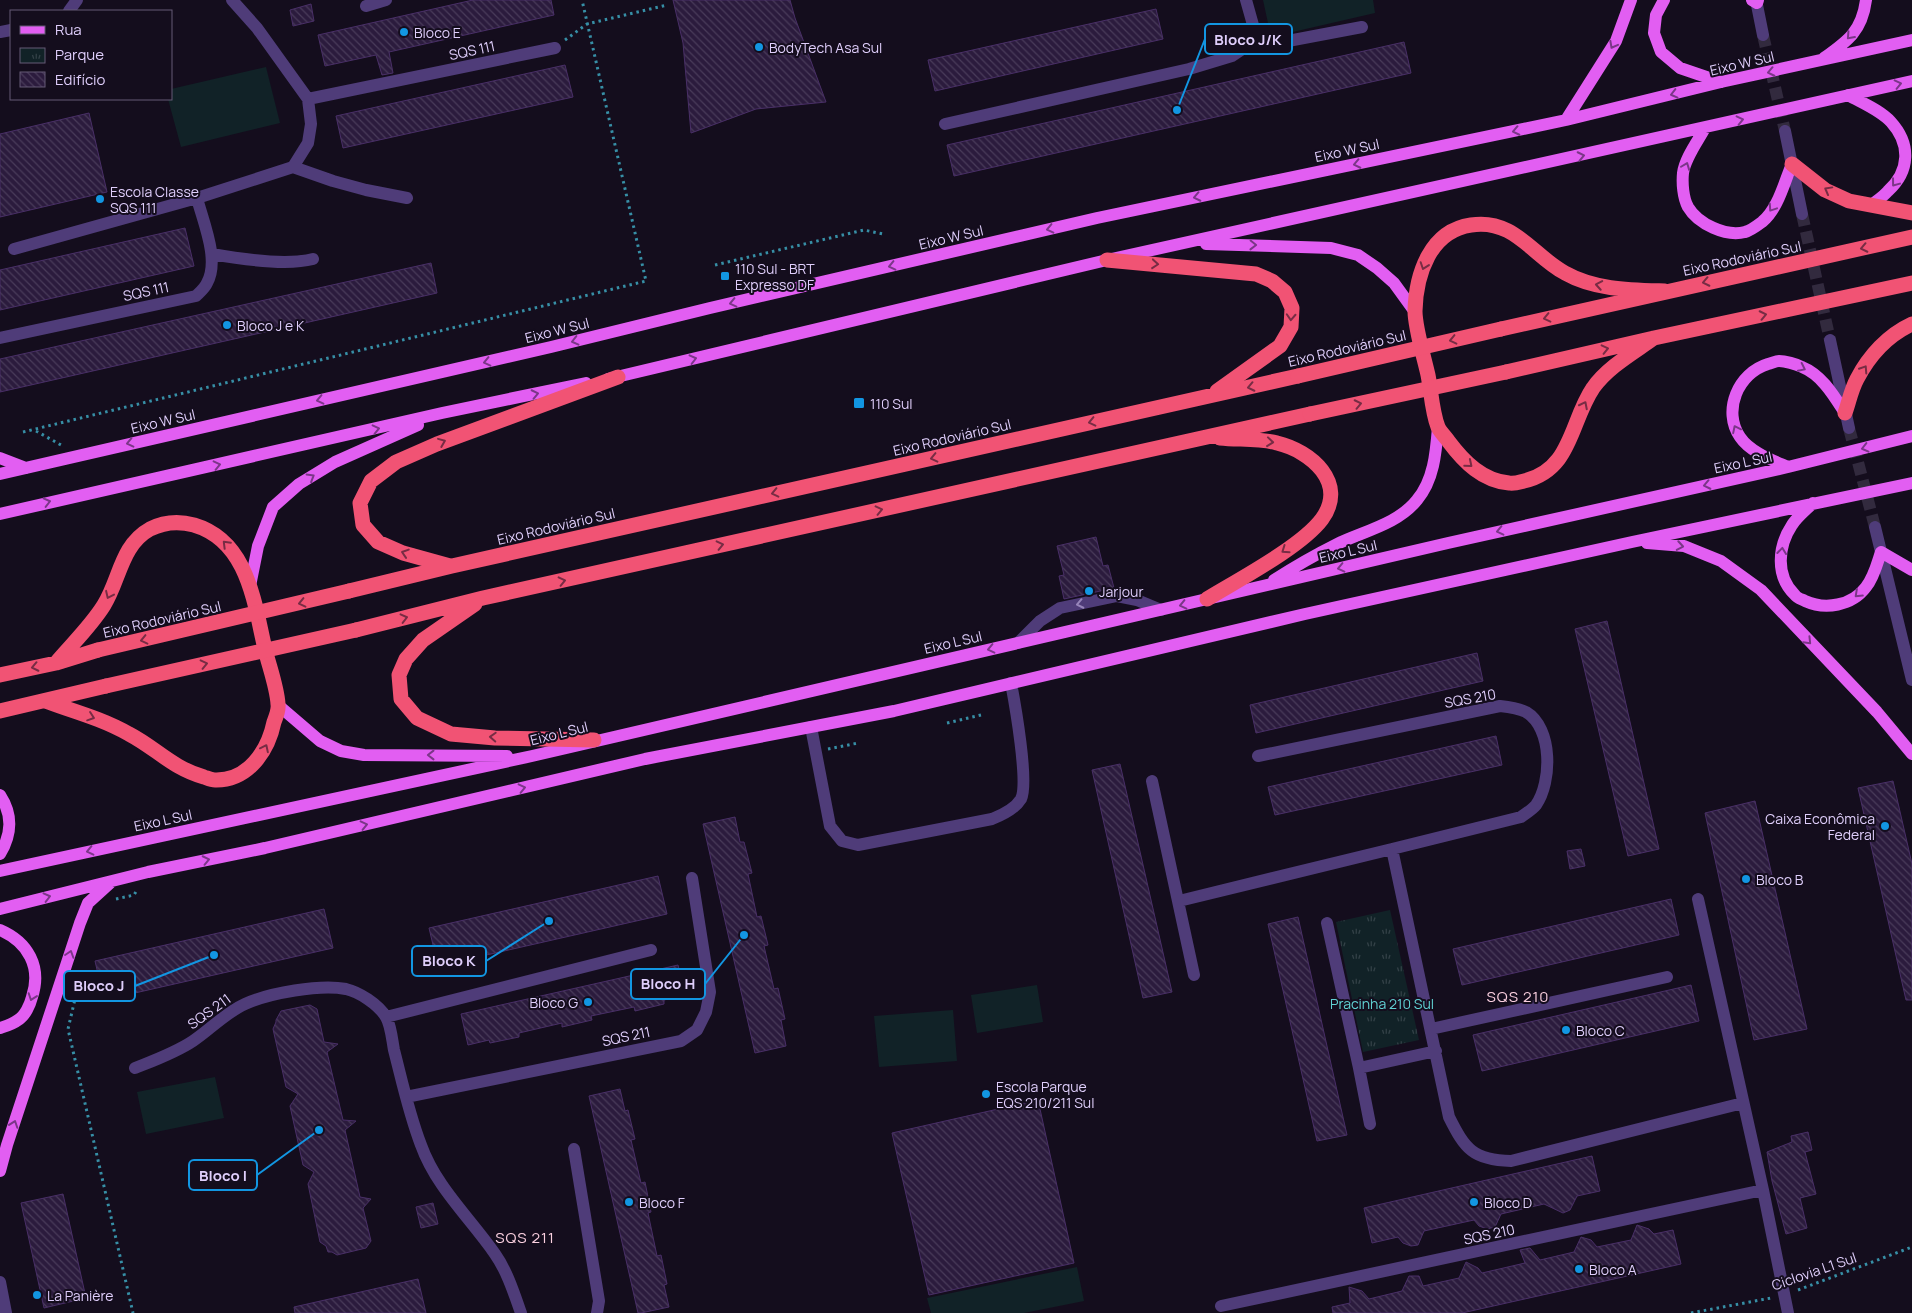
<svg xmlns="http://www.w3.org/2000/svg" width="1912" height="1313" font-family="Manrope,sans-serif">
  <defs>
    <pattern id="park-tufts" width="24" height="20" patternUnits="userSpaceOnUse" patternTransform="scale(1.25)"><rect width="24" height="20" fill="#112227"/><path d="M3 7l-1-3M5 7V3M7 7l1-3M15 17l-1-3M17 17v-4M19 17l1-3" fill="none" stroke="#334147"/></pattern>
    <pattern id="building-back-hatch" width="6" height="6" patternUnits="userSpaceOnUse" patternTransform="scale(1.25)"><rect width="6" height="6" fill="#2b1b3d"/><path d="M-1 5l2 2M0 0l6 6M5-1l2 2" fill="none" stroke="#493b5a"/></pattern>
  </defs>
  <rect width="100%" height="100%" fill="#140d1d"/>
  <!-- grass -->
  <path fill="#112227" d="M1263,0H1373L1375,13L1271,37Z
    M266,67L280,123L181,147L168,99H171V89Z
    M1037,985L1043,1022L977,1033L971,995Z
    M953,1010L957,1061L879,1067L874,1016Z
    M215,1077L224,1118L146,1134L137,1092Z
    M1077,1267L1084,1301L1024,1313H931L927,1298Z"/>
  <!-- park -->
  <path fill="url(#park-tufts)" d="M1390,910L1419,1040L1363,1052L1336,922Z"/>
  <!-- building -->
  <path fill="url(#building-back-hatch)" stroke="#492f67" d="M473,0H551L554,15L389,52L393,73L382,75L376,55L325,66L318,35Z
    M673,0H790L795,18L826,102L756,109L691,133L683,43Z
    M311,4L314,21L293,26L290,10Z
    M1156,9L1163,39L935,91L928,60Z
    M1404,42L1411,73L954,176L947,145Z
    M565,65L573,97L343,148L336,116Z
    M89,113L107,192L0,217V134Z
    M185,228L194,266L0,310V270Z
    M431,263L437,293L0,392V359Z
    M1096,537L1103,566L1108,565L1114,588L1064,599L1059,576L1064,575L1057,546Z
    M1607,621L1659,849L1628,856L1575,629Z
    M1477,653L1483,681L1256,733L1250,705Z
    M1496,736L1502,765L1275,815L1268,787Z
    M1120,764L1172,992L1143,998L1092,770Z
    M1893,781L1912,864V1000H1906L1858,788Z
    M1755,801L1807,1029L1754,1040L1705,813Z
    M735,817L740,842H744L752,873L748,874L757,917L761,916L768,945L764,946L774,989L778,988L785,1019L781,1020L786,1046L755,1053L703,824Z
    M1581,849L1585,866L1570,869L1567,851Z
    M658,876L667,914L438,966L429,928Z
    M1671,899L1679,935L1462,985L1453,949Z
    M324,909L333,948L104,1000L95,961Z
    M1298,917L1347,1135L1317,1141L1268,924Z
    M678,965L685,995L664,1000V1004L635,1011L634,1007L591,1016L592,1020L562,1027V1023L519,1033V1037L490,1043L489,1040L468,1045L461,1014Z
    M1691,985L1699,1021L1482,1071L1473,1035Z
    M310,1005L317,1009L324,1042L338,1044L327,1052L343,1120L356,1121L345,1130L360,1197L371,1199L363,1208L371,1241L366,1248L337,1255L332,1252H328L326,1246L320,1242L308,1184L314,1172L303,1165L290,1106L298,1094L286,1087L273,1029L276,1022V1020L281,1011Z
    M620,1089L625,1111L628,1110L635,1139L631,1140L641,1183L645,1182L651,1212L648,1213L657,1256L661,1255L667,1284L664,1285L669,1307L641,1313H638L589,1096Z
    M1038,1100L1074,1263L929,1295L892,1133Z
    M1808,1132L1812,1150L1805,1152L1816,1194L1800,1198L1807,1228L1786,1234L1772,1181L1767,1152L1792,1142L1791,1136Z
    M1592,1156L1600,1191L1577,1196L1570,1210L1563,1213L1544,1204L1501,1214L1495,1227L1487,1229L1479,1226L1474,1220L1424,1231L1418,1245L1411,1246L1403,1243L1398,1237L1372,1243L1364,1208Z
    M63,1194L86,1298L44,1308L21,1203Z
    M433,1203L438,1224L421,1228L416,1207Z
    M1637,1225L1649,1229L1654,1234L1673,1230L1681,1264L1462,1313H1333L1332,1307L1350,1303L1349,1287L1362,1291L1369,1299L1402,1291L1409,1276H1419L1423,1286L1459,1278L1466,1262L1478,1268L1482,1273L1525,1263L1520,1250L1530,1248L1540,1260L1574,1252L1581,1237L1591,1240L1597,1247L1631,1240Z
    M418,1279L426,1313H295L294,1307Z"/>
  <g fill="none" stroke-linecap="round" stroke-linejoin="round">
    <!-- minor-tunnel -->
    <path stroke="#322a3e" stroke-width="12" stroke-dasharray="12 6" stroke-linecap="butt" d="M1763,35L1785,131
      M1802,214L1830,340
      M1849,428L1875,527"/>
    <!-- path -->
    <path stroke="#378fa6" stroke-width="3" stroke-dasharray="2.5 4" stroke-linecap="butt" d="M565,40L587,24L667,5
      M715,265L864,230L883,234
      M36,431L61,445
      M23,432L646,281L582,0
      M947,723L981,715
      M828,749L858,743
      M116,899L134,895L137,890
      M79,982L68,1029L133,1313
      M1798,1290L1912,1247
      M1691,1313L1771,1298"/>
    <!-- minor -->
    <path stroke="#4f3c79" stroke-width="12" d="M232,0L257,28L308,99L311,124L308,143L293,167
      M1246,0L1255,32L1271,41H1288L1362,27
      M1756,0L1763,35
      M366,6L386,0
      M69,11L77,0
      M0,32L11,30
      M308,99L555,48
      M945,124L1189,69L1232,56L1260,37
      M1785,131L1802,214
      M197,198L293,167L333,181L366,190L407,198
      M212,254C240,259 286,266 313,259
      M0,338L196,296C200,292 205,288 207,283C220,260 203,222 197,198L14,249
      M1830,340L1849,428
      M1875,527L1912,680
      M1018,643L1040,621L1060,608L1117,596L1137,600L1161,610
      M811,727L830,826L842,841L858,845L992,819C1002,815 1015,809 1021,799C1029,783 1015,704 1011,683
      M1258,756L1500,706C1509,707 1518,708 1526,712C1553,728 1552,782 1536,805C1532,810 1526,813 1521,817L1392,849
      M1152,781L1194,975
      M1698,899L1763,1190L1788,1313
      M1179,901L1392,849L1449,1117C1465,1149 1473,1160 1511,1161L1743,1103
      M1327,923L1359,1068L1436,1051
      M386,1017L651,950
      M1431,1029L1667,977
      M135,1068C155,1060 175,1053 193,1041C211,1029 225,1013 245,1004C269,993 320,984 346,989C359,992 378,1004 386,1017C391,1025 392,1040 394,1050C402,1081 409,1114 421,1145C436,1187 470,1218 495,1254C507,1271 514,1293 521,1313
      M1359,1068L1370,1124
      M406,1097L681,1041L697,1030L706,1012L710,992L692,878
      M574,1149L599,1301L597,1313
      M0,1282L6,1313
      M1221,1306L1763,1190"/>
    <!-- major -->
    <path stroke="#e25ef2" stroke-width="12" d="M1664,0L1656,15L1654,33L1661,52L1680,68L1721,82
      M1752,0L1757,3L1758,0
      M1824,58C1848,41 1862,31 1866,0
      M1848,95C1862,103 1880,110 1891,122C1911,144 1910,171 1888,191C1883,197 1876,201 1870,206
      M1566,120L1616,41L1631,0
      M1705,128C1698,141 1685,158 1683,173C1682,183 1683,198 1688,207C1698,224 1726,237 1745,232C1750,231 1758,225 1762,222C1778,209 1784,183 1792,164
      M1206,244L1331,248L1358,255L1377,268L1394,283L1415,312
      M608,379L1107,260L1912,81
      M0,458L26,468
      M1788,467C1772,460 1750,452 1740,437C1722,411 1738,373 1768,364C1772,363 1776,361 1779,361C1785,361 1796,364 1802,367C1822,375 1834,396 1845,413
      M0,474L551,347L710,308L1097,218L1566,120L1721,82L1912,40
      M1813,503C1806,510 1797,517 1792,525C1778,546 1775,576 1795,595C1797,598 1801,599 1805,601C1825,610 1852,606 1866,587C1874,577 1877,564 1881,552L1912,570
      M0,514L442,413L586,383
      M1647,543L1684,546L1721,561L1761,590L1877,712L1912,754
      M1274,580C1294,567 1315,555 1337,544C1364,531 1398,524 1417,500C1434,480 1436,452 1438,427
      M250,586L258,546L273,507L299,484L335,462L418,425
      M278,705L320,741L341,751L364,755L507,756
      M0,795C13,815 12,834 0,854
      M0,871L532,756L1448,543L1788,467L1912,436
      M0,909L148,872L265,848L645,759L894,711L1305,614L1632,542L1912,483
      M0,930C28,942 42,967 32,997C30,1005 25,1016 18,1020C13,1024 6,1026 0,1028
      M0,1171L7,1145L80,923L88,903L110,883"/>
    <!-- highway -->
    <path stroke="#f15374" stroke-width="15" d="M1792,164L1825,190L1849,201L1912,213
      M1107,260L1256,274L1272,281L1285,292L1292,308L1291,327L1280,346L1217,391
      M1501,329L1912,237
      M1654,338C1633,353 1608,367 1593,388C1570,422 1572,470 1524,481C1520,482 1514,484 1509,483C1483,481 1464,462 1449,442C1446,437 1440,432 1438,427C1432,412 1431,390 1428,375C1424,357 1415,328 1415,311C1416,274 1430,231 1471,225C1514,218 1533,256 1565,273C1595,290 1631,290 1665,291
      M1506,372L1654,338L1912,283
      M1845,413C1849,402 1851,390 1857,379C1869,356 1888,335 1912,324
      M450,566L403,553L378,542L363,525L360,503L371,481L396,462L437,444L618,377
      M349,591L452,566L1298,376
      M1207,599C1238,580 1301,547 1322,519C1348,483 1311,451 1277,443C1259,438 1238,440 1220,438
      M475,604L423,640L406,659L399,675L401,699L417,718L451,734L495,738L594,740
      M356,630L483,598L1310,414
      M0,675L56,663L98,650
      M45,701C73,711 103,719 129,734C156,748 172,768 204,777C207,778 211,780 215,780C248,781 268,751 274,722C276,717 279,710 278,704C277,687 269,666 265,649C254,602 248,541 194,525C179,521 164,522 150,529C121,545 120,579 104,605C91,626 72,644 56,663
      M0,711L106,686"/>
    <!-- highway-bridge -->
    <path stroke="#f15374" stroke-width="15" d="M1298,376L1501,329
      M1310,414L1506,372
      M98,650L349,591
      M106,686L356,630"/>
  </g>
  <!-- one-way arrows -->
  <defs><path id="oneway-chevron" d="M-2-3.5L2.5 0L-2 3.5" fill="none" stroke-width="1.6" stroke-linecap="round" stroke-linejoin="round" transform="scale(1.25)"/></defs>
  <g stroke="#7b3688">
    <use href="#oneway-chevron" transform="translate(1850 36) rotate(132)"/>
    <use href="#oneway-chevron" transform="translate(1613 45) rotate(118)"/>
    <use href="#oneway-chevron" transform="translate(1771 72) rotate(168)"/>
    <use href="#oneway-chevron" transform="translate(1898 84) rotate(-13)"/>
    <use href="#oneway-chevron" transform="translate(1674 94) rotate(166)"/>
    <use href="#oneway-chevron" transform="translate(1740 120) rotate(-13)"/>
    <use href="#oneway-chevron" transform="translate(1516 131) rotate(168)"/>
    <use href="#oneway-chevron" transform="translate(1581 156) rotate(-12)"/>
    <use href="#oneway-chevron" transform="translate(1357 164) rotate(168)"/>
    <use href="#oneway-chevron" transform="translate(1686 166) rotate(-69)"/>
    <use href="#oneway-chevron" transform="translate(1895 183) rotate(127)"/>
    <use href="#oneway-chevron" transform="translate(1197 197) rotate(168)"/>
    <use href="#oneway-chevron" transform="translate(1772 208) rotate(124)"/>
    <use href="#oneway-chevron" transform="translate(1050 229) rotate(167)"/>
    <use href="#oneway-chevron" transform="translate(1253 245) rotate(1)"/>
    <use href="#oneway-chevron" transform="translate(892 266) rotate(167)"/>
    <use href="#oneway-chevron" transform="translate(733 303) rotate(167)"/>
    <use href="#oneway-chevron" transform="translate(575 341) rotate(166)"/>
    <use href="#oneway-chevron" transform="translate(693 359) rotate(-14)"/>
    <use href="#oneway-chevron" transform="translate(487 362) rotate(167)"/>
    <use href="#oneway-chevron" transform="translate(1802 368) rotate(26)"/>
    <use href="#oneway-chevron" transform="translate(535 394) rotate(-12)"/>
    <use href="#oneway-chevron" transform="translate(320 400) rotate(167)"/>
    <use href="#oneway-chevron" transform="translate(376 429) rotate(-13)"/>
    <use href="#oneway-chevron" transform="translate(1736 429) rotate(-116)"/>
    <use href="#oneway-chevron" transform="translate(130 443) rotate(167)"/>
    <use href="#oneway-chevron" transform="translate(1865 448) rotate(166)"/>
    <use href="#oneway-chevron" transform="translate(217 465) rotate(-13)"/>
    <use href="#oneway-chevron" transform="translate(311 477) rotate(-31)"/>
    <use href="#oneway-chevron" transform="translate(1707 485) rotate(168)"/>
    <use href="#oneway-chevron" transform="translate(47 502) rotate(-14)"/>
    <use href="#oneway-chevron" transform="translate(1500 531) rotate(167)"/>
    <use href="#oneway-chevron" transform="translate(1680 546) rotate(10)"/>
    <use href="#oneway-chevron" transform="translate(1782 551) rotate(-83)"/>
    <use href="#oneway-chevron" transform="translate(1341 568) rotate(167)"/>
    <use href="#oneway-chevron" transform="translate(1858 594) rotate(137)"/>
    <use href="#oneway-chevron" transform="translate(1183 605) rotate(167)"/>
    <use href="#oneway-chevron" transform="translate(1808 641) rotate(46)"/>
    <use href="#oneway-chevron" transform="translate(991 649) rotate(167)"/>
    <use href="#oneway-chevron" transform="translate(431 755) rotate(-180)"/>
    <use href="#oneway-chevron" transform="translate(522 788) rotate(-13)"/>
    <use href="#oneway-chevron" transform="translate(364 825) rotate(-13)"/>
    <use href="#oneway-chevron" transform="translate(90 851) rotate(167)"/>
    <use href="#oneway-chevron" transform="translate(206 860) rotate(-12)"/>
    <use href="#oneway-chevron" transform="translate(47 897) rotate(-14)"/>
    <use href="#oneway-chevron" transform="translate(70 954) rotate(-72)"/>
    <use href="#oneway-chevron" transform="translate(32 997) rotate(109)"/>
    <use href="#oneway-chevron" transform="translate(14 1124) rotate(-71)"/>
  </g>
  <g stroke="#772c44">
    <use href="#oneway-chevron" transform="translate(1828 190) rotate(-151)"/>
    <use href="#oneway-chevron" transform="translate(1864 248) rotate(168)"/>
    <use href="#oneway-chevron" transform="translate(1155 264) rotate(5)"/>
    <use href="#oneway-chevron" transform="translate(1424 266) rotate(109)"/>
    <use href="#oneway-chevron" transform="translate(1706 282) rotate(168)"/>
    <use href="#oneway-chevron" transform="translate(1599 285) rotate(-170)"/>
    <use href="#oneway-chevron" transform="translate(1763 315) rotate(-12)"/>
    <use href="#oneway-chevron" transform="translate(1291 317) rotate(93)"/>
    <use href="#oneway-chevron" transform="translate(1547 318) rotate(167)"/>
    <use href="#oneway-chevron" transform="translate(1453 340) rotate(167)"/>
    <use href="#oneway-chevron" transform="translate(1605 349) rotate(-13)"/>
    <use href="#oneway-chevron" transform="translate(1864 369) rotate(-57)"/>
    <use href="#oneway-chevron" transform="translate(1251 387) rotate(168)"/>
    <use href="#oneway-chevron" transform="translate(1358 404) rotate(-12)"/>
    <use href="#oneway-chevron" transform="translate(1584 405) rotate(-63)"/>
    <use href="#oneway-chevron" transform="translate(1092 422) rotate(167)"/>
    <use href="#oneway-chevron" transform="translate(442 442) rotate(-22)"/>
    <use href="#oneway-chevron" transform="translate(1270 442) rotate(6)"/>
    <use href="#oneway-chevron" transform="translate(934 458) rotate(167)"/>
    <use href="#oneway-chevron" transform="translate(1469 464) rotate(40)"/>
    <use href="#oneway-chevron" transform="translate(775 493) rotate(167)"/>
    <use href="#oneway-chevron" transform="translate(879 510) rotate(-13)"/>
    <use href="#oneway-chevron" transform="translate(226 544) rotate(-135)"/>
    <use href="#oneway-chevron" transform="translate(720 545) rotate(-13)"/>
    <use href="#oneway-chevron" transform="translate(1285 550) rotate(145)"/>
    <use href="#oneway-chevron" transform="translate(405 553) rotate(-162)"/>
    <use href="#oneway-chevron" transform="translate(562 581) rotate(-13)"/>
    <use href="#oneway-chevron" transform="translate(109 595) rotate(115)"/>
    <use href="#oneway-chevron" transform="translate(302 603) rotate(167)"/>
    <use href="#oneway-chevron" transform="translate(404 618) rotate(-14)"/>
    <use href="#oneway-chevron" transform="translate(144 640) rotate(167)"/>
    <use href="#oneway-chevron" transform="translate(204 664) rotate(-13)"/>
    <use href="#oneway-chevron" transform="translate(35 667) rotate(168)"/>
    <use href="#oneway-chevron" transform="translate(91 717) rotate(19)"/>
    <use href="#oneway-chevron" transform="translate(493 737) rotate(-177)"/>
    <use href="#oneway-chevron" transform="translate(265 748) rotate(-64)"/>
  </g>
  <use stroke="#9785ba" href="#oneway-chevron" transform="translate(1080 604) rotate(168)"/>
  <!-- markers -->
  <g fill="#1296e2" stroke="#140d1d" stroke-width="2">
    <circle cx="404" cy="32" r="5"/>
    <circle cx="759" cy="47" r="5"/>
    <circle cx="100" cy="199" r="5"/>
    <rect x="720" y="271" width="10" height="10" rx="2.5"/>
    <circle cx="227" cy="325" r="5"/>
    <rect x="853" y="397" width="12" height="12" rx="2.5"/>
    <circle cx="1089" cy="591" r="5"/>
    <circle cx="1885" cy="826" r="5"/>
    <circle cx="1746" cy="879" r="5"/>
    <circle cx="588" cy="1002" r="5"/>
    <circle cx="1566" cy="1030" r="5"/>
    <circle cx="986" cy="1094" r="5"/>
    <circle cx="629" cy="1202" r="5"/>
    <circle cx="1474" cy="1202" r="5"/>
    <circle cx="1579" cy="1269" r="5"/>
    <circle cx="37" cy="1295" r="5"/>
  </g>
  <g text-anchor="middle" dominant-baseline="central" stroke-width="4" stroke-linejoin="round" paint-order="stroke">
    <!-- poi labels -->
    <g font-size="14" fill="#dfcefb" stroke="#140d1d" text-anchor="start">
      <text x="414" y="32">Bloco E</text>
      <text x="769" y="47">BodyTech Asa Sul</text>
      <text x="110" y="191">Escola Classe<tspan x="110" dy="16">SQS 111</tspan></text>
      <text x="735" y="268">110 Sul - BRT<tspan x="735" dy="16">Expresso DF</tspan></text>
      <text x="237" y="325">Bloco J e K</text>
      <text x="870" y="403">110 Sul</text>
      <text x="1099" y="591">Jarjour</text>
      <text x="1875" y="818" text-anchor="end">Caixa Econômica<tspan x="1875" dy="16">Federal</tspan></text>
      <text x="1756" y="879">Bloco B</text>
      <text x="578" y="1002" text-anchor="end">Bloco G</text>
      <text x="1576" y="1030">Bloco C</text>
      <text x="996" y="1086">Escola Parque<tspan x="996" dy="16">EQS 210/211 Sul</tspan></text>
      <text x="639" y="1202">Bloco F</text>
      <text x="1484" y="1202">Bloco D</text>
      <text x="1589" y="1269">Bloco A</text>
      <text x="47" y="1295">La Panière</text>
    </g>
    <!-- street labels -->
    <g font-size="14" fill="#dfcefb" stroke="#140d1d">
      <text transform="translate(472 50) rotate(-12)">SQS 111</text>
      <text transform="translate(1742 63) rotate(-13)">Eixo W Sul</text>
      <text transform="translate(1347 150) rotate(-12)">Eixo W Sul</text>
      <text transform="translate(951 237) rotate(-13)">Eixo W Sul</text>
      <text transform="translate(1742 258) rotate(-12)">Eixo Rodoviário Sul</text>
      <text transform="translate(146 291) rotate(-12)">SQS 111</text>
      <text transform="translate(557 330) rotate(-14)">Eixo W Sul</text>
      <text transform="translate(1347 348) rotate(-13)">Eixo Rodoviário Sul</text>
      <text transform="translate(163 421) rotate(-13)">Eixo W Sul</text>
      <text transform="translate(952 437) rotate(-13)">Eixo Rodoviário Sul</text>
      <text transform="translate(1743 462) rotate(-12)">Eixo L Sul</text>
      <text transform="translate(556 526) rotate(-13)">Eixo Rodoviário Sul</text>
      <text transform="translate(1348 551) rotate(-13)">Eixo L Sul</text>
      <text transform="translate(162 619) rotate(-13)">Eixo Rodoviário Sul</text>
      <text transform="translate(953 642) rotate(-13)">Eixo L Sul</text>
      <text transform="translate(1470 698) rotate(-10)">SQS 210</text>
      <text transform="translate(559 733) rotate(-14)">Eixo L Sul</text>
      <text transform="translate(163 820) rotate(-12)">Eixo L Sul</text>
      <text transform="translate(209 1011) rotate(-36)">SQS 211</text>
      <text transform="translate(626 1036) rotate(-12)">SQS 211</text>
      <text transform="translate(1489 1234) rotate(-12)">SQS 210</text>
      <text transform="translate(1814 1271) rotate(-19)">Ciclovia L1 Sul</text>
    </g>
    <!-- park labels -->
    <g font-size="14" fill="#61d2d4" stroke="#140d1d">
      <text x="1382" y="1003">Pracinha 210 Sul</text>
    </g>
    <!-- neighbourhood labels -->
    <g font-size="15" letter-spacing="1" fill="#fbd0e0" stroke="#140d1d">
      <text x="1518" y="996">SQS 210</text>
      <text x="525" y="1237">SQS 211</text>
    </g>
  </g>
  <!-- callouts -->
  <path fill="none" stroke="#1296e2" stroke-width="2" d="M1177 110L1205 39M549 921L486 961M744 935L705 984M214 955L135 986M319 1130L257 1175"/>
  <g fill="#1296e2" stroke="#140d1d" stroke-width="2">
    <circle cx="1177" cy="110" r="5"/>
    <circle cx="549" cy="921" r="5"/>
    <circle cx="744" cy="935" r="5"/>
    <circle cx="214" cy="955" r="5"/>
    <circle cx="319" cy="1130" r="5"/>
  </g>
  <g fill="#140d1d" stroke="#1296e2" stroke-width="2">
    <rect x="1205" y="24" width="87" height="30" rx="5"/>
    <rect x="412" y="946" width="74" height="30" rx="5"/>
    <rect x="631" y="969" width="74" height="30" rx="5"/>
    <rect x="64" y="971" width="71" height="30" rx="5"/>
    <rect x="189" y="1160" width="68" height="30" rx="5"/>
  </g>
  <g font-size="15" text-anchor="middle" font-weight="bold" fill="#dfcefb">
    <text x="1248" y="45">Bloco J/K</text>
    <text x="449" y="966">Bloco K</text>
    <text x="668" y="989">Bloco H</text>
    <text x="99" y="991">Bloco J</text>
    <text x="223" y="1181">Bloco I</text>
  </g>
  <!-- legend -->
  <rect x="10" y="10" width="162" height="90" fill="#140d1d" stroke="#655a76"/>
  <rect x="20" y="26" width="25" height="8" fill="#e25ef2" stroke="#655a76"/>
  <text x="55" y="35" font-size="15" fill="#dfcefb">Rua</text>
  <rect x="20" y="48" width="25" height="15" fill="url(#park-tufts)" stroke="#655a76"/>
  <text x="55" y="60" font-size="15" fill="#dfcefb">Parque</text>
  <rect x="20" y="72" width="25" height="15" fill="url(#building-back-hatch)" stroke="#655a76"/>
  <text x="55" y="85" font-size="15" fill="#dfcefb">Edifício</text>
</svg>
